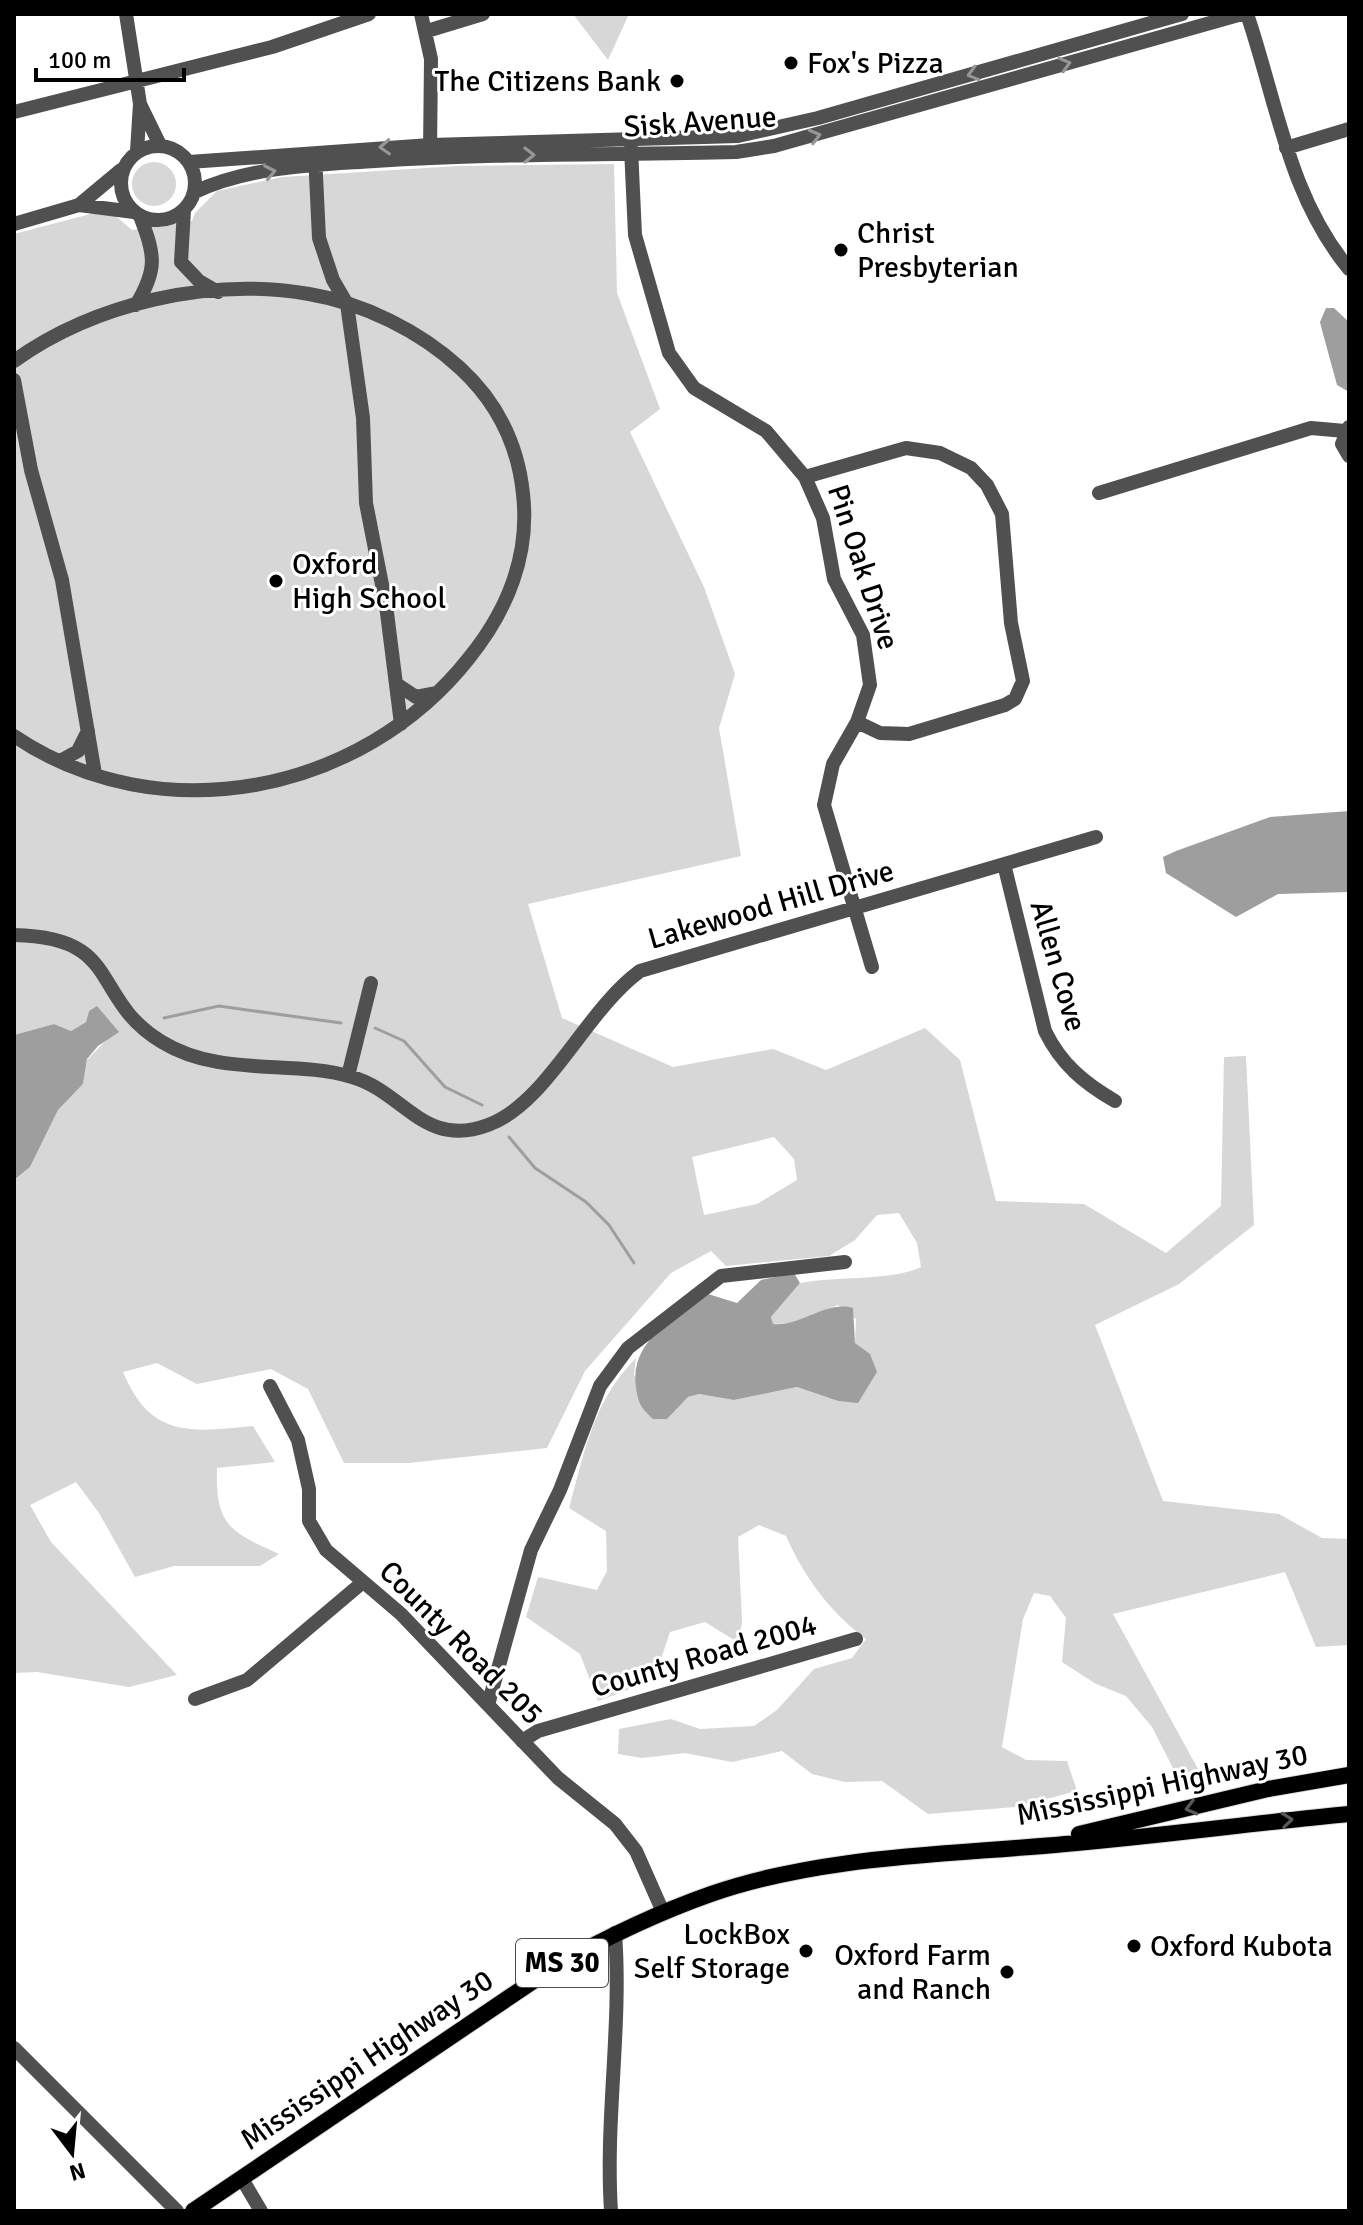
<svg xmlns="http://www.w3.org/2000/svg" width="1363" height="2225" font-family="Signika,sans-serif">
  <rect width="100%" height="100%" fill="#fff"/>
  <!-- green -->
  <path fill="#d7d7d7" fill-rule="evenodd" d="M573,14H629L608,60Z
    M132 184a22 22 0 1 1 44 0a22 22 0 1 1-44 0Z
    M614,164L617,293L660,409L630,432L704,587L735,674L719,728L741,856L528,904L562,1018L673,1067L773,1049L826,1070L925,1028L960,1060L996,1201L1084,1204L1166,1253L1221,1206L1224,1057L1246,1056L1254,1225L1179,1284L1095,1325L1163,1501L1279,1514L1322,1538L1349,1539V1645L1316,1647L1285,1572L1113,1614L1198,1769L1177,1776L1152,1727L1126,1696L1096,1684L1062,1662L1066,1618L1050,1596L1034,1593L1023,1619L1002,1747L1026,1760L1067,1761L1077,1791L1015,1807L928,1814L882,1781L845,1782L812,1774L782,1751L732,1762L685,1753L642,1758L618,1754L619,1729L671,1719L700,1729L754,1726L777,1710L814,1669L852,1658L866,1639C830,1612 804,1577 786,1536L759,1525L738,1537L742,1621L739,1643L705,1622L670,1632L654,1680L598,1701L580,1654L526,1617L538,1577L597,1590L607,1571L606,1531L569,1508C585,1451 593,1401 636,1358L634,1375L667,1419L688,1397L699,1394L734,1400L797,1387L838,1401L858,1402L862,1350L855,1343L856,1319L838,1305L797,1323L773,1324L771,1317L800,1283C836,1276 892,1281 921,1267L917,1243L899,1213L877,1215L855,1240L829,1256L726,1266L711,1251L671,1273L585,1371L547,1448L409,1463H344L308,1389L271,1369L197,1384L157,1363L123,1372C151,1439 191,1432 253,1426L275,1462L217,1468C215,1525 230,1532 279,1554L260,1566H174L135,1577L99,1513L76,1482L30,1505L51,1542L177,1675L129,1687L37,1672L14,1673V1180L30,1167L58,1110L83,1084L87,1060L109,1037L89,1011L86,1022L71,1031L54,1024L14,1035V234L98,212L112,213L132,230L192,221L195,213L217,191L282,177L458,166ZM774,1137L794,1159L797,1180L757,1204L704,1215L692,1157Z"/>
  <!-- water -->
  <path fill="#9e9e9e" d="M1326,308H1334L1349,322V392L1337,385L1322,330L1320,322Z
    M1349,811V892L1278,894L1236,917L1166,873L1163,857L1176,851L1270,817Z
    M97,1006L119,1032L98,1046L87,1059L83,1084L58,1110L30,1167L14,1180V1035L54,1024L71,1031L86,1022L89,1011Z
    M794,1273L800,1283L771,1317L773,1324C801,1327 826,1300 853,1308L855,1343L870,1354L877,1372L858,1403L838,1401L797,1387L734,1400L699,1394L688,1397L667,1419H653C641,1408 638,1403 636,1387C629,1341 675,1317 708,1294L737,1303L761,1280Z"/>
  <g fill="none" stroke-linecap="round" stroke-linejoin="round">
    <!-- stream -->
    <path stroke="#9e9e9e" stroke-width="3" d="M164,1018L219,1006L341,1023
      M375,1028L404,1041L445,1087L482,1105
      M509,1137L535,1168L586,1202L609,1225L634,1263"/>
    <!-- major casing -->
    <g stroke="#dbdbdb" stroke-width="18">
      <path id="major" d="M1079,1834L1268,1789L1349,1775
        M193,2211L557,1965C607,1937 657,1913 711,1894C824,1855 948,1855 1065,1844C1160,1836 1254,1823 1349,1814"/>
    </g>
    <!-- minor -->
    <path stroke="#505050" stroke-width="14" d="M126,14L140,104L137,151
      M421,14L431,59L430,152
      M1247,14C1277,102 1288,195 1349,269
      M427,31L483,14
      M140,104L160,145
      M14,112L272,47L369,14
      M121 183a37 37 0 1 1 74 0a37 37 0 1 1-74 0Z
      M631,148L635,235L669,353L694,388L766,431L805,477L823,518L834,579L863,635L870,685L857,722L833,764L824,805L872,967
      M1286,148L1349,129
      M315,155L319,238L333,280L347,304L363,418L366,503L386,605L401,724
      M189,162L430,145L738,136L818,118L1182,14
      M195,192C249,166 316,165 375,161C495,153 616,155 736,152L774,146L1242,14
      M79,205L121,170
      M184,210L181,262L199,281L218,292
      M14,224L79,205L134,212
      M136,305C158,269 155,255 140,216
      M14,361C95,303 210,277 309,294C363,303 420,331 460,368C497,402 518,444 523,494C530,555 507,611 469,658C362,794 160,834 14,736
      M14,380L31,470L62,580L95,774
      M1349,427L1342,444L1349,456
      M805,477L906,448L940,453L971,468L987,485L1002,514L1011,623L1023,681L1015,699L1005,705L909,734L880,733L857,722
      M1099,493L1311,428L1345,431
      M398,685L416,697L437,693
      M60,761L78,751L88,731
      M1004,864L1045,1031C1061,1064 1084,1083 1115,1101
      M14,935C124,937 89,998 162,1042C221,1078 292,1059 352,1077C404,1092 424,1149 488,1125C548,1103 585,1011 640,971L1096,837
      M348,1076L371,983
      M270,1386L298,1440L309,1489V1521L326,1550L401,1614L558,1778L615,1824L636,1851L663,1912
      M195,1699L247,1680L363,1582
      M488,1705L531,1550L560,1490L600,1386L628,1348L721,1276L845,1262
      M522,1741L538,1731L856,1639
      M14,2048L177,2211
      M242,2179L261,2211
      M611,2211C605,2118 622,2026 615,1933"/>
    <!-- major -->
    <use href="#major" stroke="#000" stroke-width="16"/>
  </g>
  <!-- one-way arrows -->
  <defs><path id="oneway-chevron" d="M-2-3.5L2.5 0L-2 3.5" fill="none" stroke-width="1.6" stroke-linecap="round" stroke-linejoin="round" transform="scale(2)"/></defs>
  <g stroke="#969696">
    <use href="#oneway-chevron" transform="translate(1065 64) rotate(-16)"/>
    <use href="#oneway-chevron" transform="translate(973 74) rotate(164)"/>
    <use href="#oneway-chevron" transform="translate(815 136) rotate(-14)"/>
    <use href="#oneway-chevron" transform="translate(385 147) rotate(177)"/>
    <use href="#oneway-chevron" transform="translate(529 155) rotate(-1)"/>
    <use href="#oneway-chevron" transform="translate(270 172) rotate(-11)"/>
  </g>
  <g stroke="#595959">
    <use href="#oneway-chevron" transform="translate(1191 1808) rotate(166)"/>
    <use href="#oneway-chevron" transform="translate(1287 1820) rotate(-6)"/>
  </g>
  <!-- markers -->
  <g fill="#000" stroke="#fff" stroke-width="3">
    <circle cx="791" cy="63" r="8"/>
    <circle cx="677" cy="81" r="8"/>
    <circle cx="841" cy="250" r="8"/>
    <circle cx="276" cy="581" r="8"/>
    <circle cx="1134" cy="1946" r="8"/>
    <circle cx="806" cy="1951" r="8"/>
    <circle cx="1007" cy="1972" r="8"/>
  </g>
  <g text-anchor="middle" dominant-baseline="central" stroke-width="6" stroke-linejoin="round" paint-order="stroke">
    <!-- shield labels -->
    <rect fill="#fff" stroke="#4c4c4c" stroke-width="2" x="516" y="1939" width="92" height="48" rx="6"/>
    <g font-size="28" font-weight="bold" fill="#000">
      <text x="562" y="1963">MS 30</text>
    </g>
    <!-- poi labels -->
    <g font-size="30" fill="#000" stroke="#fff" text-anchor="start">
      <text x="807" y="63">Fox's Pizza</text>
      <text x="661" y="81" text-anchor="end">The Citizens Bank</text>
      <text x="857" y="233">Christ<tspan x="857" dy="34">Presbyterian</tspan></text>
      <text x="292" y="564">Oxford<tspan x="292" dy="34">High School</tspan></text>
      <text x="790" y="1934" text-anchor="end">LockBox<tspan x="790" dy="34">Self Storage</tspan></text>
      <text x="1150" y="1946">Oxford Kubota</text>
      <text x="991" y="1955" text-anchor="end">Oxford Farm<tspan x="991" dy="34">and Ranch</tspan></text>
    </g>
    <!-- street labels -->
    <g font-size="30" fill="#000" stroke="#fff">
      <text transform="translate(700 122) rotate(-4)">Sisk Avenue</text>
      <text transform="translate(863 567) rotate(72)">Pin Oak Drive</text>
      <text transform="translate(771 905) rotate(-16)">Lakewood Hill Drive</text>
      <text transform="translate(1058 966) rotate(74)">Allen Cove</text>
      <text transform="translate(461 1643) rotate(45)">County Road 205</text>
      <text transform="translate(704 1656) rotate(-16)">County Road 2004</text>
      <text transform="translate(1162 1785) rotate(-12)">Mississippi Highway 30</text>
      <text transform="translate(367 2060) rotate(-34)">Mississippi Highway 30</text>
    </g>
  </g>
  <!-- border -->
  <rect width="1363" height="2225" fill="none" stroke="#000000" stroke-width="32"/>
  <!-- north arrow -->
  <g transform="translate(72 2153) rotate(164)" stroke="#ffffff" stroke-width="6" paint-order="stroke">
  <path d="M0-6L14 30L0 20L-14 30Z" fill="#000000"/>
  <text y="-12" font-size="22" font-weight="bold" text-anchor="middle" fill="#000000">N</text>
  </g>
  <!-- scale -->
  <path d="M36 68v12h148v-12" fill="none" stroke="#000000" stroke-width="4"/>
  <text x="48" y="68" font-size="24" fill="#000000" stroke="#ffffff" stroke-width="6" paint-order="stroke">100 m</text>
</svg>
